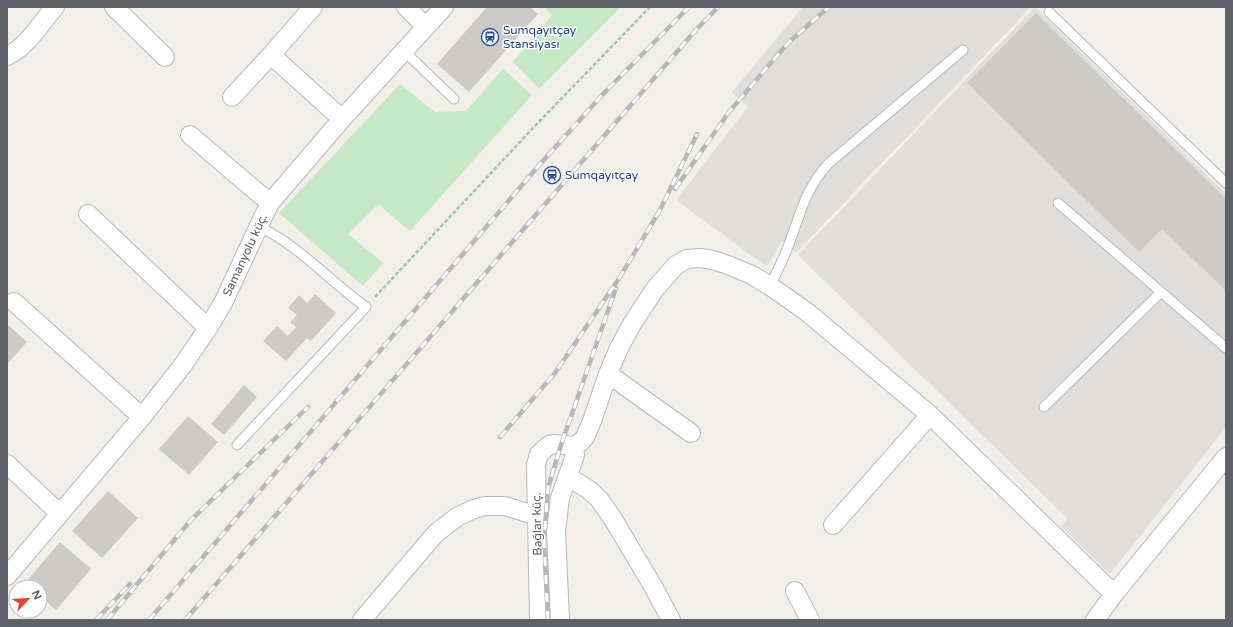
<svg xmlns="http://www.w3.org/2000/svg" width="1233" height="627" font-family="'Varela Round',sans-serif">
  <rect width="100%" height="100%" fill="#f1efe8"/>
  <!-- industrial -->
  <path fill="#e0deda" d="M803,7H1027L1029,9L796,253L782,241L767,267L676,200L748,107L732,92Z
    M1035,7L1226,194V370L1225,371L1226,372V427L1110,574L1061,526L1068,519L798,255Z"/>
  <!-- green -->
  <path fill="#c5e8c5" d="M544,7H621L539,89L513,62L552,15Z
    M503,69L532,95L410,231L378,204L348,234L383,263L363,286L279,213L400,84L435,112L466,111Z"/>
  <!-- building -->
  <path fill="#cccac5" d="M487,7H530L538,14L469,92L437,64Z
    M1036,13L1226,199V291L1162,229L1139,252L967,83Z
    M315,294L336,313L311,341L307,338L286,361L263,341L277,326L288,336L296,327L290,322L297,315L288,308L299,295L307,303Z
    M7,324L27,342L7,364Z
    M244,385L257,397L224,435L211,424Z
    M188,416L218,442L189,475L159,449Z
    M108,491L138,518L102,558L72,531Z
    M60,542L91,569L56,610L40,596V587H29L25,583Z"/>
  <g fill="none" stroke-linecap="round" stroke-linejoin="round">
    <!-- service casing -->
    <g stroke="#b5b8bc" stroke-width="11">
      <path id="service" d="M1049,12L1226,183
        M404,51L454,99
        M1058,203L1226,348
        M770,286C777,272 784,258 789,244C801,212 805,190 828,164L963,50
        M1044,407L1161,292
        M237,445L366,307C329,281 300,246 258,226"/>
    </g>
    <!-- minor casing -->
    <g stroke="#b5b8bc" stroke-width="20">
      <path id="minor" d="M114,7L165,57
        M313,7L271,55L342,119
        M406,7L426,27
        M7,56C28,46 40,24 55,7
        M232,97L271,55
        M190,135L270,203
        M88,214L208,328
        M14,302L142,417
        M608,374L691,433
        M7,464L59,513
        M568,477L588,489L599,499L613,519L654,588L671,620
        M833,525L930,415
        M7,576L142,417L183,365L208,328L223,303L264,215L270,203L342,119L444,7
        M795,591L810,620
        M362,620L436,533L457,517L474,509L485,506H505L537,516
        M539,620L536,465L539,454L549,445L554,444L574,446L581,442L585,437L592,421L608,374L619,348L632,324L655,289L676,265L687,259L700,258L713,260L728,265L752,275L770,286L807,312L930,415L1114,594
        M560,620L556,531L560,498L573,461L575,455L574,446
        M1095,620L1114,594L1226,457"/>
    </g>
    <!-- path -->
    <path stroke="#9cc7a9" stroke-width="2.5" stroke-dasharray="4 2" stroke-linecap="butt" d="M375,297L533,128L650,7"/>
    <!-- service -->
    <use href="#service" stroke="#fff" stroke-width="9"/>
    <!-- minor -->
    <use href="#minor" stroke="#fff" stroke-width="18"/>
    <!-- rail casing -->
    <g stroke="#b6b7b8" stroke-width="4.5">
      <path id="rail" d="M675,189L729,112L788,43L829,7
        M500,437L555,373L620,277L660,210L697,134
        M96,620L130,584
        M107,620L191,520L308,407
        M149,620L541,163L604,93L689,7
        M185,620L695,31L718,7
        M548,620L544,541L548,488L561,445L616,288"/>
    </g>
    <!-- rail -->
    <use href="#rail" stroke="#fff" stroke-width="3" stroke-dasharray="9" stroke-linecap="butt"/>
  </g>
  <!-- icons -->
  <defs>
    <g id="station-ring" transform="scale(0.9)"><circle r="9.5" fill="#fff" stroke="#1a4fb4" stroke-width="1.5"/><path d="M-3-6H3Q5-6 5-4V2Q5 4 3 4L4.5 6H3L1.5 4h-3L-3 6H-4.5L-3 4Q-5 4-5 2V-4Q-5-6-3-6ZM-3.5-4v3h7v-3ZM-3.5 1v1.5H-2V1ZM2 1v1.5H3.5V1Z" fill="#1a4fb4"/></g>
  </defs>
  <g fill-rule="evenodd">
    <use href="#station-ring" x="490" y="37"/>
    <use href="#station-ring" x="552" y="175"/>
  </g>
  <g text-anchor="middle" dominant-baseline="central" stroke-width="3" stroke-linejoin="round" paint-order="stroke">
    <!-- transit labels -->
    <g font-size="12" fill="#164399" stroke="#fff" text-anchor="start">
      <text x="503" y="30">Sumqayıtçay<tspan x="503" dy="14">Stansiyası</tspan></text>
      <text x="565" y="175">Sumqayıtçay</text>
    </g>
    <!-- street labels -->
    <g font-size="12" fill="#5f6368" stroke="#fff">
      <text transform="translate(245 255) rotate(-65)">Samanyolu küç.</text>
      <text transform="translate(537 524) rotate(-91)">Bağlar küç.</text>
    </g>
  </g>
  <!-- border -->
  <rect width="1233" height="627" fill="none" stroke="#5f6368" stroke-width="16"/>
  <!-- north arrow -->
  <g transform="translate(28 599) rotate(65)"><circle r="19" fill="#ffffff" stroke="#bfc1c3"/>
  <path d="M0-3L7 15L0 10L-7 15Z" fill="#ea4335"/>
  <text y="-6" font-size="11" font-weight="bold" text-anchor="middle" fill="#5f6368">N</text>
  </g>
</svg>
